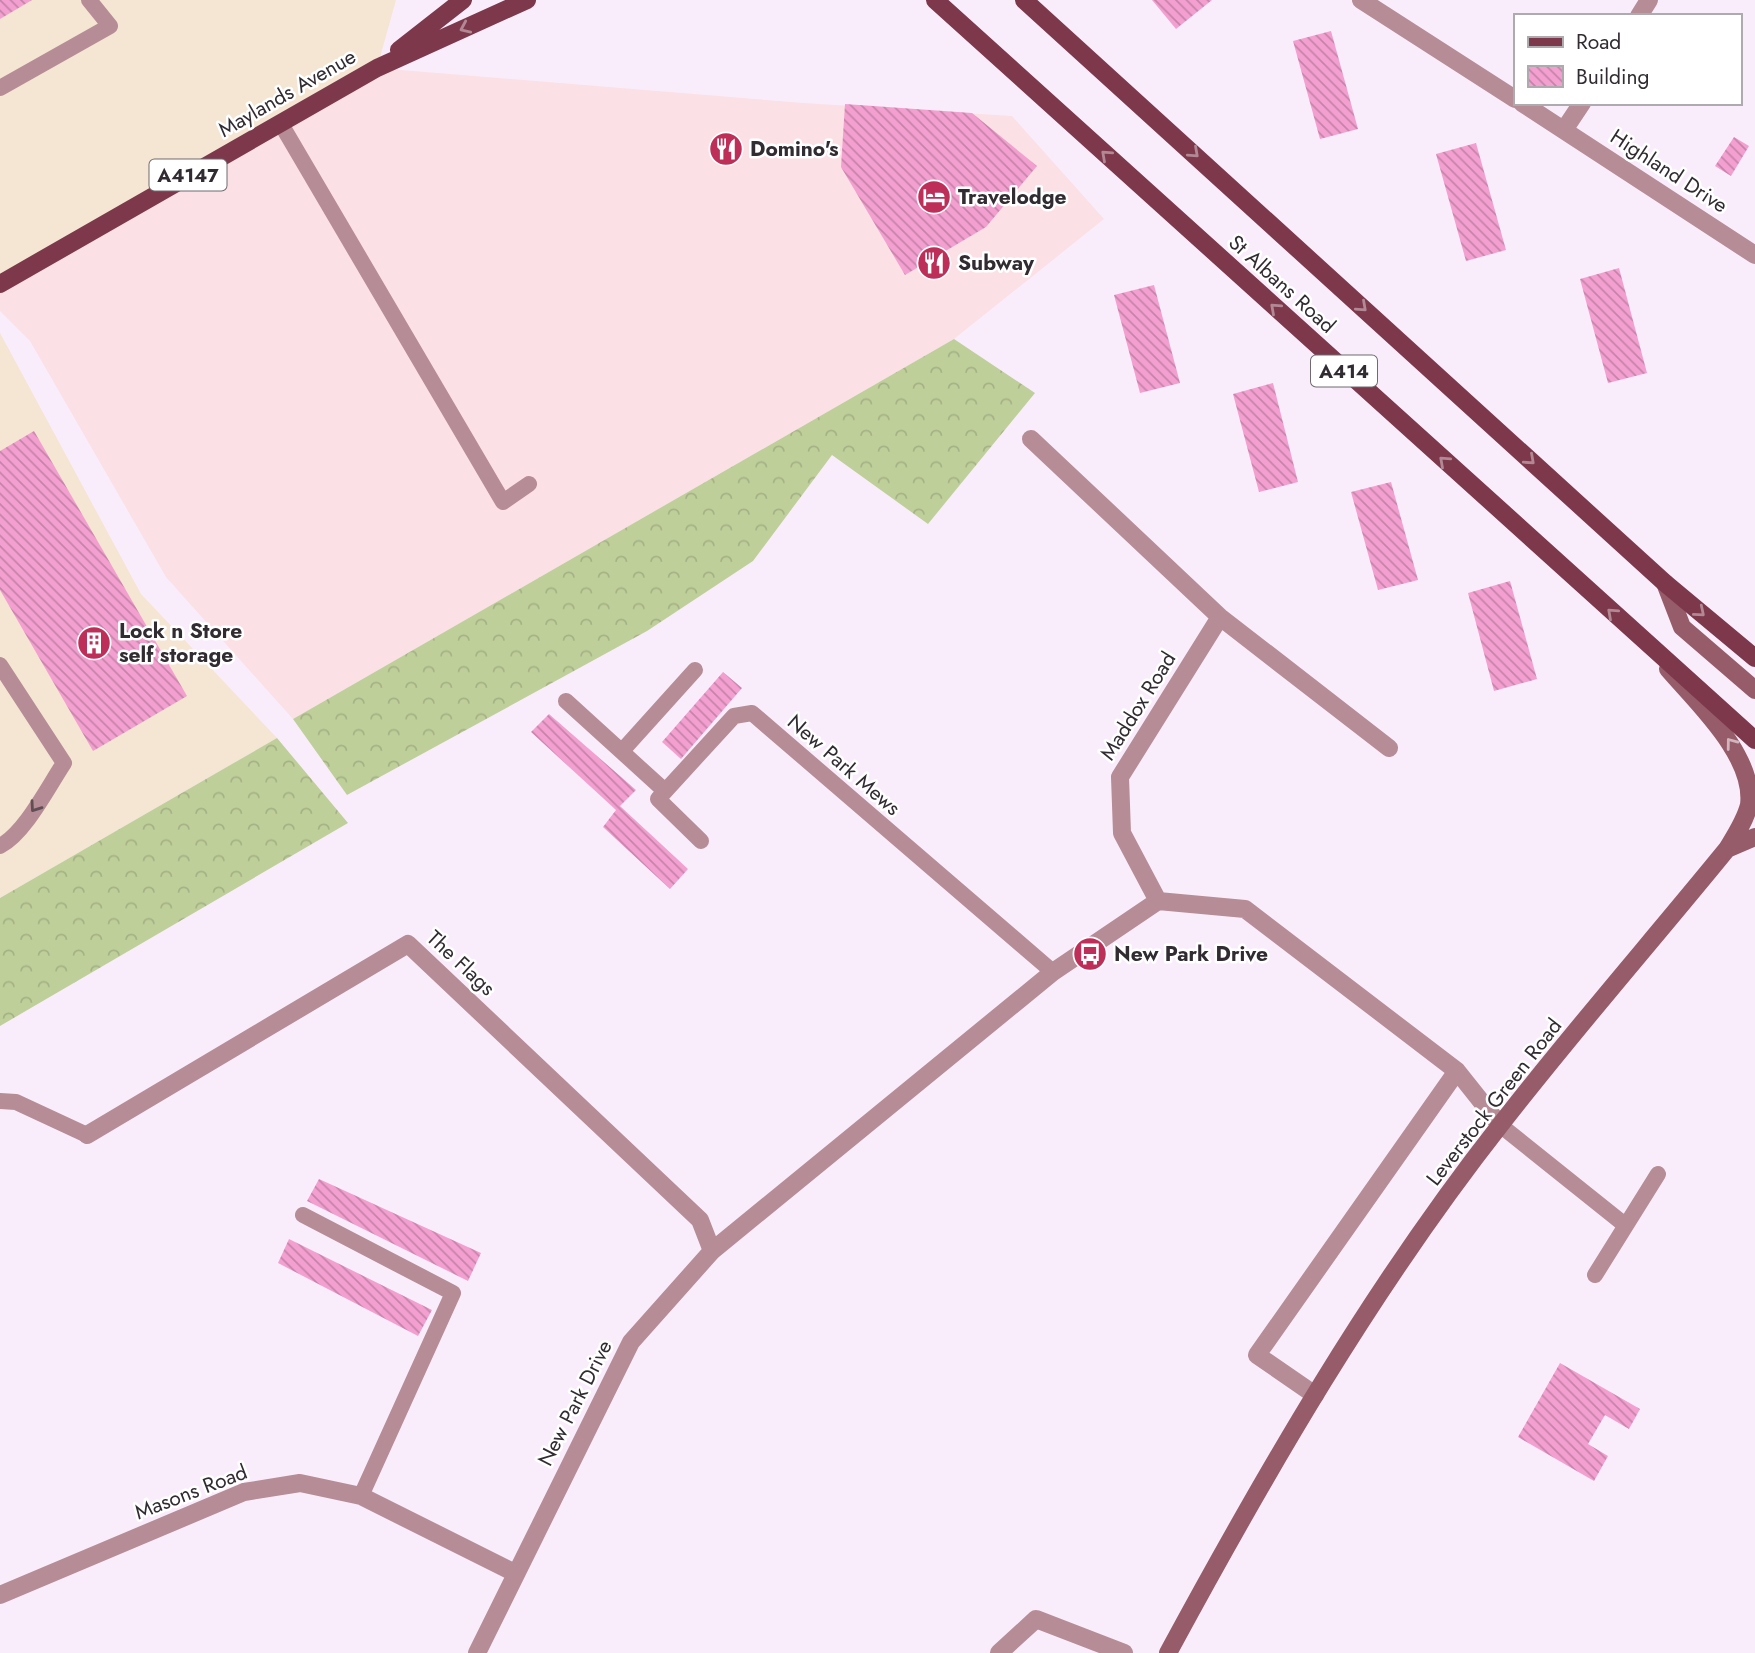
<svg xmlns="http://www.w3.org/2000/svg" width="1755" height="1653" font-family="Jost,sans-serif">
  <defs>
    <pattern id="forest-crowns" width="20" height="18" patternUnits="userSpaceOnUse" patternTransform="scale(1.75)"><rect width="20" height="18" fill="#bfcf9a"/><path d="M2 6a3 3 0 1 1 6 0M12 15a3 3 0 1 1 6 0" fill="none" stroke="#a5b285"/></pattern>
    <pattern id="building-back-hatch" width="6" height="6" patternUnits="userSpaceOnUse" patternTransform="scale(1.75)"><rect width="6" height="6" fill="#f3a0d0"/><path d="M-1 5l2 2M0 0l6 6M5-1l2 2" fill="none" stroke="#c583a9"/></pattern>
  </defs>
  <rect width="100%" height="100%" fill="#f9edfb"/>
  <!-- commercial -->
  <path fill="#fbe0e5" d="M377,68L803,103L1012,116L1104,219L954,339L293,719L166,577L30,341L0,311V284Z"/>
  <!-- industrial -->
  <path fill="#f5e5d3" d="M0,0H396L377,68L0,284Z
    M0,333L141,594L277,738L0,898Z"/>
  <!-- forest -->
  <path fill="url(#forest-crowns)" d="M954,339L1035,393L928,524L832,455L753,561L647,631L347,795L293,719Z
    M277,738L348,823L0,1026V898Z"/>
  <!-- building -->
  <path fill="url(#building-back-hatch)" d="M0,0H32L0,19Z
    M1152,0H1212L1176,29Z
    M1331,31L1358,129L1320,139L1293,41Z
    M845,104L972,113L1037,166L986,227L905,275L841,167Z
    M1734,137L1749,146L1731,176L1715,166Z
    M1476,143L1506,250L1466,261L1436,154Z
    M1619,268L1647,373L1608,383L1580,279Z
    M1154,285L1180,383L1140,393L1114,295Z
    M1273,383L1298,482L1259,492L1233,394Z
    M34,431L187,696L93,751L0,590V451Z
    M1391,482L1418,580L1378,590L1351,492Z
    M1510,581L1537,679L1494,691L1468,593Z
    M723,672L742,688L681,759L662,742Z
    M549,714L636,790L620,806L688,869L670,889L603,827L616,810L531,732Z
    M319,1179L481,1253L468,1281L307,1201Z
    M289,1239L432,1310L418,1336L278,1263Z
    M1560,1363L1640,1409L1629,1429L1605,1415L1588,1444L1608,1456L1594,1481L1518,1437Z"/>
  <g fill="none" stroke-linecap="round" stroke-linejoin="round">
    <!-- lane -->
    <path stroke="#b68c96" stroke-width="16" d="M0,88L110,26L89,0
      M281,124L503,502L529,484
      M0,665L64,763C48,787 25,833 0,846
      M566,701L665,791
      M622,751L695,670
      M701,841L658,799L734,716L752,713L1053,972
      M0,1101L16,1102L87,1135
      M1500,1125L1625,1225
      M303,1215L453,1293L361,1496
      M1595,1275L1658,1174"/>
    <!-- street -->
    <path stroke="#b68c96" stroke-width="18" d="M1361,0L1515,99
      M1639,16L1649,0
      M1522,103L1755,255
      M1564,130L1582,103
      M1031,439L1220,617L1389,748
      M1158,901L1122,833L1120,777L1220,617
      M87,1135L408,944L700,1220L712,1251
      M1315,1395L1257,1355L1457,1071
      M0,1595L244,1492L300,1483L361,1496L515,1573
      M477,1653L631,1342L712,1251L1053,972L1158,901L1245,909L1457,1071L1500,1125
      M999,1653L1036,1619L1124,1653"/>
    <!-- secondary -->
    <path stroke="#965c6a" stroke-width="18" d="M1665,583L1682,627L1755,690
      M1727,849L1755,837
      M1168,1653C1267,1470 1372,1288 1501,1124C1574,1030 1652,941 1727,849C1735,836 1745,821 1749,805C1755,756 1697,703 1668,669"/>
    <!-- primary -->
    <path stroke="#7d384c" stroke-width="18" d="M935,0L1755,740
      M1024,0L1665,583L1755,658
      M399,50L463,0
      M0,284L377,68L527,0"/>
  </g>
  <!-- one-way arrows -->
  <defs><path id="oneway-chevron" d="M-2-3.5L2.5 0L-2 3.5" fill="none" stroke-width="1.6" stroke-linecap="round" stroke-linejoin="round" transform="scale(1.75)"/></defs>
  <g stroke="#b18894">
    <use href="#oneway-chevron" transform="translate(465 28) rotate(156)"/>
    <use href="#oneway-chevron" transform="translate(1194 153) rotate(42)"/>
    <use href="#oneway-chevron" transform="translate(1106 155) rotate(-138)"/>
    <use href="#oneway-chevron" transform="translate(1362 307) rotate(42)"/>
    <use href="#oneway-chevron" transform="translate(1275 308) rotate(-138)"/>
    <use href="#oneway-chevron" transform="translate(1530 460) rotate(42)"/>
    <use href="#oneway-chevron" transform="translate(1444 461) rotate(-138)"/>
    <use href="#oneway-chevron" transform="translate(1700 612) rotate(40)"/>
    <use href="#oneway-chevron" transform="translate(1612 613) rotate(-138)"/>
  </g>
  <use stroke="#d0b6bc" href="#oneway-chevron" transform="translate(1731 743) rotate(-127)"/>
  <use stroke="#604e54" href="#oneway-chevron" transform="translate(35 807) rotate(125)"/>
  <!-- icons -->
  <defs>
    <g id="restaurant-disc" transform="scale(1.75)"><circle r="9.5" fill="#bd2e59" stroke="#fff"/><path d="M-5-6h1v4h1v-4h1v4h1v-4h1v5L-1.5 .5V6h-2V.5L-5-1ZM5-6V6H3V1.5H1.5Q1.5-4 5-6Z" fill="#fff"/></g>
    <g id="hotel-disc" transform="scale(1.75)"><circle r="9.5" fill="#bd2e59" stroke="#fff"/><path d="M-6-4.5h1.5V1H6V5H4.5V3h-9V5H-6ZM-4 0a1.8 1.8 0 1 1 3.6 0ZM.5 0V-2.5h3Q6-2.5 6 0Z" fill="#fff"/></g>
    <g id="building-disc" transform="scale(1.75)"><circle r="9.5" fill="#bd2e59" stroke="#fff"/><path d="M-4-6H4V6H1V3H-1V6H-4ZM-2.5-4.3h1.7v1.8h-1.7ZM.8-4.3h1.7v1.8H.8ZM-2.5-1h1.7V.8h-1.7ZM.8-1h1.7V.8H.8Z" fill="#fff"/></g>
    <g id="bus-disc" transform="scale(1.75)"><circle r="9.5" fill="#bd2e59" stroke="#fff"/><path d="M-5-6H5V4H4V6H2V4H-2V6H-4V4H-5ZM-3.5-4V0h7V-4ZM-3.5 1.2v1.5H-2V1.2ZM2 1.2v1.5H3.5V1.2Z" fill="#fff"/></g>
  </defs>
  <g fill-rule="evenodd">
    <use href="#restaurant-disc" x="726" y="149"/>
    <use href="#hotel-disc" x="934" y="197"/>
    <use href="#restaurant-disc" x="934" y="263"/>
    <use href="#building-disc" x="94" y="643"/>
    <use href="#bus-disc" x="1090" y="954"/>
  </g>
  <g text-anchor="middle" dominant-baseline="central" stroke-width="5" stroke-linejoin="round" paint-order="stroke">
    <!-- shield labels -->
    <g fill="#fff" stroke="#6f6b6f" stroke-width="2">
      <rect x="149.5" y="159.5" width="77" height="31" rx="5"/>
      <rect x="1311" y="355.5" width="66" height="31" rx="5"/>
    </g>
    <g font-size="19" font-weight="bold" fill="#312c31">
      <text x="188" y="175">A4147</text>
      <text x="1344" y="371">A414</text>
    </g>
    <!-- street labels -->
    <g font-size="21" fill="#312c31" stroke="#fff">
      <text transform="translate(287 93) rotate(-30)">Maylands Avenue</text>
      <text transform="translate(1669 171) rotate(33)">Highland Drive</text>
      <text transform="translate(1282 284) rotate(42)">St Albans Road</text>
      <text transform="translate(1138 706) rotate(-58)">Maddox Road</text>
      <text transform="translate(844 765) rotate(41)">New Park Mews</text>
      <text transform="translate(461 963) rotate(43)">The Flags</text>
      <text transform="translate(1494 1102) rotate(-52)">Leverstock Green Road</text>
      <text transform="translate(575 1403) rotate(-63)">New Park Drive</text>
      <text transform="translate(191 1492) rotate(-21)">Masons Road</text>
    </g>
    <!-- poi labels -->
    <g font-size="21" font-weight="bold" fill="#312c31" stroke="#fff" text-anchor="start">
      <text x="750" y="149">Domino's</text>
      <text x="958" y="197">Travelodge</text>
      <text x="958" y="263">Subway</text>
      <text x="119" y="631">Lock n Store<tspan x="119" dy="24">self storage</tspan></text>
      <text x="1114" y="954">New Park Drive</text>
    </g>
  </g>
  <!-- legend -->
  <rect x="1514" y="14" width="228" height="91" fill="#ffffff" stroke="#adabad" stroke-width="2"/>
  <rect x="1528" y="37" width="35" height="10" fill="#7d384c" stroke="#adabad" stroke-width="2"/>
  <text x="1576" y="49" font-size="21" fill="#312c31">Road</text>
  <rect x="1528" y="66" width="35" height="21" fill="url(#building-back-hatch)" stroke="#adabad" stroke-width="2"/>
  <text x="1576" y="84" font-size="21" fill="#312c31">Building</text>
</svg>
